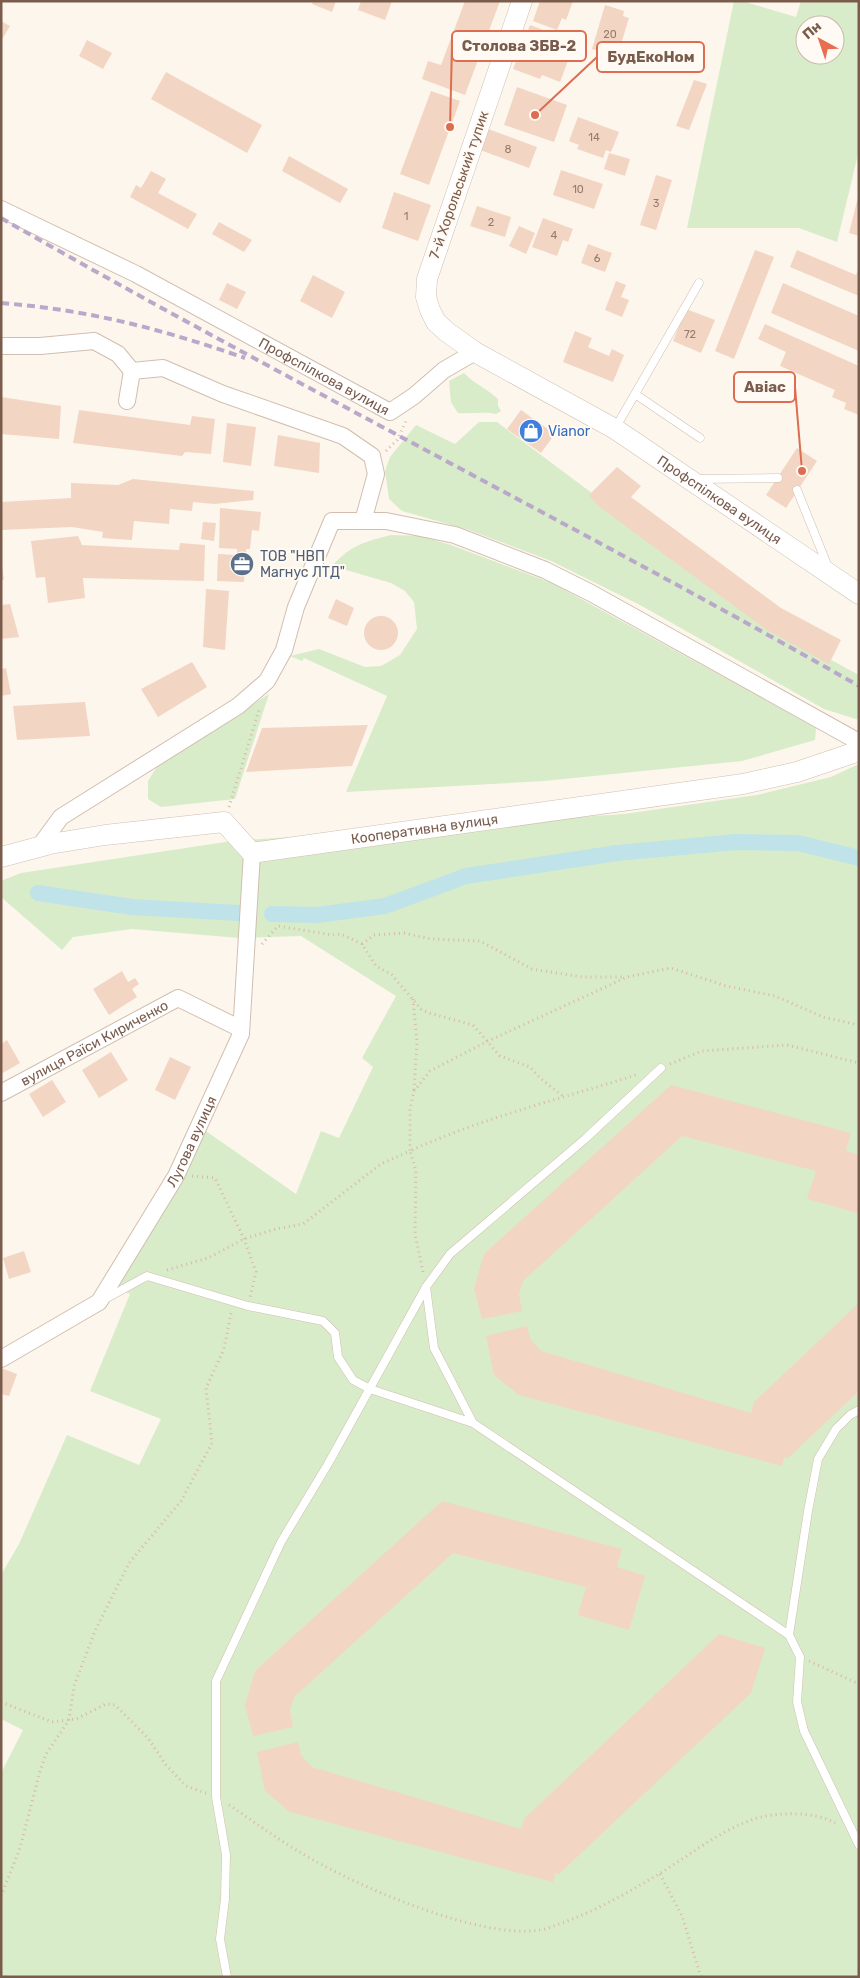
<svg xmlns="http://www.w3.org/2000/svg" width="860" height="1978" font-family="Rubik,sans-serif">
  <rect width="100%" height="100%" fill="#fdf6ec"/>
  <!-- green -->
  <path fill="#d8ecc9" fill-rule="evenodd" d="M734,1H742L796,17L801,1H859V150L837,242L799,228H687ZM805,25H835V55H805Z
    M464,373C473,383 488,389 498,399V406L501,411L496,414C483,411 471,414 458,413L451,402L449,381Z
    M479,422H497L772,628L859,675V720L824,709L640,605L551,561L469,530L402,511L389,499L385,471L390,457L416,425L455,444Z
    M391,535L420,536L451,545L552,583L816,728L815,740L742,761L544,781L346,792L387,696L304,658L302,661L290,656L319,649L365,667L381,666L400,655L417,629L414,602L405,591L391,583L332,566C351,545 364,542 391,535Z
    M269,694L235,799L161,807L148,799V781L158,765Z
    M859,764V1977H1V1773L23,1730L1,1719V1575L19,1544L67,1435L139,1465L161,1419L90,1391L130,1294L113,1288L203,1129L296,1194L321,1131L339,1138L373,1067L362,1058L396,996L301,936L239,938L132,929L73,937L62,950L1,897V881L21,873L232,841L624,814L757,795L831,777Z"/>
  <g fill="none" stroke-linecap="round" stroke-linejoin="round">
    <!-- canal -->
    <path stroke="#bfe3e8" stroke-width="16" d="M38,893L132,907L240,913
      M272,914L317,915L385,906L466,876L617,853L736,842L798,843L859,858"/>
  </g>
  <!-- building -->
  <path fill="#f3d5c3" d="M313,1H336L332,12L312,4Z
    M361,1H392L385,20L358,10Z
    M465,1H500L465,95L422,79L428,61L441,65Z
    M540,1H573L566,20L562,18L557,30L533,21Z
    M605,5L624,11L623,16L629,18L617,57L592,49Z
    M1,21L10,26L1,41Z
    M530,25L565,38L561,49L571,53L560,82L542,75L540,79L513,69Z
    M87,40L112,53L103,69L79,56Z
    M166,72L262,125L247,153L151,99Z
    M694,80L707,84L689,130L676,126Z
    M517,87L567,105L554,142L504,125Z
    M431,91L460,101L429,185L400,174Z
    M578,117L619,132L611,152L606,150L603,158L577,149L579,145L569,141Z
    M488,129L537,147L529,168L480,150Z
    M609,153L630,159L625,176L604,169Z
    M289,156L348,189L340,203L282,171Z
    M561,170L603,184L594,209L553,195Z
    M151,171L166,179L158,193L197,214L188,229L130,197L136,185L141,188Z
    M656,175L672,180L656,230L640,225Z
    M394,192L431,205L418,241L382,228Z
    M858,197H859V236L849,233Z
    M477,206L511,217L505,237L470,226Z
    M543,218L573,229L568,242L563,240L557,256L532,247Z
    M219,222L252,240L244,252L212,234Z
    M519,226L535,233L526,254L509,246Z
    M588,244L612,253L605,272L581,263Z
    M755,250L774,257L734,359L715,351Z
    M797,250L856,275L859,267V296L790,267Z
    M313,275L345,292L332,318L300,301Z
    M616,281L626,285L621,297L629,300L622,317L605,310Z
    M227,283L246,292L237,309L219,300Z
    M783,283L859,316V351L771,313Z
    M686,309L715,320L701,353L673,341Z
    M765,324L859,366V415L844,409L846,403L832,397L835,390L780,366L786,352L758,339Z
    M575,331L592,338L588,347L609,356L612,349L624,355L613,382L563,362Z
    M1,397L61,406L59,439L1,434Z
    M79,410L190,425L192,416L215,419L211,454L185,452L182,456L73,443Z
    M521,410L555,434L541,453L507,429Z
    M227,423L256,427L251,466L223,462Z
    M278,435L320,443L319,473L274,466Z
    M797,448L817,461L786,508L766,495Z
    M617,467L641,486L631,497L781,608L841,640L829,664L767,630L597,505L589,495Z
    M133,479L254,491L253,500L214,504L193,502L192,511L170,509L169,524L134,521L132,540L102,538L103,532L72,527L1,530V502L71,498V483L118,485Z
    M220,508L261,512L259,531L252,530L250,549H246L244,582L217,581L218,554L237,555V549L219,548Z
    M203,522L216,523L214,541L201,539Z
    M78,536L82,545L179,550L180,543L205,545L204,581L83,578L85,598L48,603L45,577L36,578L31,541Z
    M1,560L4,580H1Z
    M206,589L229,591L225,650L203,647Z
    M336,599L354,608L347,626L328,618Z
    M10,604L19,637L1,639V605Z
    M364 633a17 17 0 1 1 34 0a17 17 0 1 1-34 0Z
    M192,662L207,687L158,717L141,689Z
    M6,668L11,694L1,696V669Z
    M85,702L90,736L17,740L13,706Z
    M368,725L352,766L246,772L262,728Z
    M122,971L128,982L135,978L139,984L132,989L137,997L109,1015L93,989Z
    M7,1040L20,1063L1,1074V1044Z
    M111,1052L128,1080L99,1098L82,1070Z
    M170,1057L191,1067L175,1100L155,1090Z
    M52,1080L66,1102L43,1117L29,1094Z
    M671,1085L851,1133L846,1151L859,1155L858,1213L807,1199L816,1171L682,1136L523,1281L519,1294L522,1311L482,1319L474,1289L484,1254Z
    M24,1251L31,1272L9,1279L3,1258Z
    M859,1303V1391L788,1458L784,1457L782,1466L519,1395L494,1375L486,1336L527,1326L530,1339L541,1351L751,1413L754,1402Z
    M1,1368L17,1374L9,1396L1,1394Z
    M442,1501L622,1549L617,1567L645,1576L629,1630L578,1615L586,1587L453,1553L294,1697L290,1710L293,1727L253,1736L245,1705L255,1671Z
    M719,1634L765,1648L751,1693L559,1874L555,1873L553,1882L290,1812L265,1791L257,1752L298,1742L301,1755L312,1767L521,1829L525,1818Z"/>
  <g fill="none" stroke-linecap="round" stroke-linejoin="round">
    <!-- service casing -->
    <g stroke="#d1beb0" stroke-width="9">
      <path id="service" d="M635,394L700,438
        M616,427L699,283
        M697,479L778,478
        M797,490L828,567
        M426,1287L434,1348L473,1423
        M105,1299L147,1276L248,1306L323,1321L335,1333L338,1357L353,1380L370,1389L473,1423L789,1635L800,1657L797,1702L804,1731L859,1845
        M789,1635L808,1511L818,1459L836,1429L850,1415L859,1410
        M227,1977L220,1939L225,1899L226,1855L216,1797V1681L281,1542L328,1464L426,1287L450,1254L585,1139L661,1068"/>
    </g>
    <!-- minor casing -->
    <g stroke="#d1beb0" stroke-width="18">
      <g id="minor">
        <path id="s1" d="M1,209L136,274L390,412L414,396L444,370L475,352"/>
        <path d="M1,346H40L94,341L118,354L132,371"/>
        <path d="M127,401L132,371L163,368L223,394L343,436L372,456L376,474L363,521"/>
        <path d="M39,847L61,817L238,706L267,681L284,650L296,607L332,521H386L455,535L545,570L591,593L859,742"/>
        <path id="s2" d="M1,1093L178,998L241,1029"/>
        <path id="s3" d="M1,1359L99,1302L176,1176L241,1034L252,853"/>
      </g>
    </g>
    <!-- tertiary casing -->
    <g stroke="#d1beb0" stroke-width="21">
      <g id="tertiary">
        <path id="s4" d="M522,1L427,279L426,297L430,310L436,322L447,332L475,352L615,429L859,594"/>
        <path id="s5" d="M1,857L50,844L105,835L224,822L252,853L743,784L797,772L859,751"/>
      </g>
    </g>
    <!-- path -->
    <path stroke="#d9b8a5" stroke-width="3" stroke-dasharray="1 4" stroke-linecap="butt" d="M386,451L397,440L407,419
      M229,807L259,710
      M262,944L278,926L332,935L341,934L362,944L376,966L392,975L421,1009L429,1013L473,1025L500,1056L530,1067L540,1078L564,1097
      M362,944L374,935L404,933L431,939L480,941L532,969L582,977H624
      M413,999L417,1042L414,1090
      M670,1064L702,1051L787,1045L859,1063
      M192,1176L215,1178L244,1239L256,1272L250,1297
      M167,1270L208,1258L244,1239L276,1229L303,1224L381,1164L410,1151V1109L414,1091L430,1071L486,1042L627,977L671,968L726,986L775,996L823,1017L859,1025
      M423,1272L415,1234L416,1171L410,1151C482,1118 560,1099 636,1075
      M809,1661L859,1684
      M1,1702L52,1722L76,1719L106,1704L115,1705L148,1738L166,1765L186,1786L206,1793
      M229,1805C252,1820 274,1837 298,1851C351,1884 479,1940 540,1930C548,1929 557,1924 565,1922C597,1910 629,1892 659,1874C690,1855 719,1831 754,1819C775,1812 816,1811 835,1823
      M660,1874L682,1916L701,1977
      M1,1896L20,1848L40,1771L46,1754L69,1720L74,1686L95,1631L129,1563L181,1501L212,1443L206,1388L224,1349L231,1313
      M1,1973L6,1977"/>
    <!-- service -->
    <use href="#service" stroke="#fff" stroke-width="8"/>
    <!-- minor -->
    <use href="#minor" stroke="#fff" stroke-width="16"/>
    <!-- tertiary -->
    <use href="#tertiary" stroke="#fff" stroke-width="20"/>
    <!-- rail -->
    <path stroke="#b9a8c9" stroke-width="4" stroke-dasharray="8 5" stroke-linecap="butt" d="M1,218C284,380 576,525 859,686
      M1,303C90,310 161,329 245,358"/>
  </g>
  <!-- icons -->
  <defs>
    <g id="shop-disc" transform="scale(1.25)"><circle r="9.5" fill="#3f7fe0" stroke="#fffaf3"/><path d="M-5-2.5h2.3a2.7 3.5 0 0 1 5.4 0H5L5.5 6h-11ZM-1.5-2.5h3a1.5 2.3 0 0 0-3 0Z" fill="#fff"/></g>
    <g id="office-disc" transform="scale(1.25)"><circle r="9.5" fill="#5c6f8a" stroke="#fffaf3"/><path d="M-6-3h4V-5.5h4V-3h4V5H-6ZM-1-4.5V-3h2v-1.5ZM-6 0V1H6V0Z" fill="#fff"/></g>
  </defs>
  <g fill-rule="evenodd">
    <use href="#shop-disc" x="531" y="431"/>
    <use href="#office-disc" x="242" y="564"/>
  </g>
  <g text-anchor="middle" dominant-baseline="central" stroke-width="4" stroke-linejoin="round" paint-order="stroke">
    <!-- number labels -->
    <g font-size="11" fill="#987a6a">
      <text x="610" y="34">20</text>
      <text x="594" y="137">14</text>
      <text x="508" y="149">8</text>
      <text x="578" y="189">10</text>
      <text x="656" y="203">3</text>
      <text x="406" y="216">1</text>
      <text x="491" y="222">2</text>
      <text x="554" y="235">4</text>
      <text x="597" y="258">6</text>
      <text x="690" y="334">72</text>
    </g>
    <!-- street labels -->
    <g font-size="14" fill="#7a5c4d" stroke="#fffaf3">
      <text transform="translate(459 185) rotate(-71)">7-й Хорольський тупик</text>
      <text stroke="none"><textPath href="#s1" startOffset="364">Профспілкова вулиця</textPath></text>
      <text stroke="none"><textPath href="#s4" startOffset="674">Профспілкова вулиця</textPath></text>
      <text stroke="none"><textPath href="#s5" startOffset="442">Кооперативна вулиця</textPath></text>
      <text stroke="none"><textPath href="#s2" startOffset="106">вулиця Раїси Кириченко</textPath></text>
      <text stroke="none"><textPath href="#s3" startOffset="299">Лугова вулиця</textPath></text>
    </g>
    <!-- shop labels -->
    <g font-size="14" fill="#366cbe" stroke="#fffaf3" text-anchor="start">
      <text x="548" y="431">Vianor</text>
    </g>
    <!-- service labels -->
    <g font-size="14" fill="#4e5e75" stroke="#fffaf3" text-anchor="start">
      <text x="260" y="556">ТОВ "НВП<tspan x="260" dy="16">Магнус ЛТД"</tspan></text>
    </g>
  </g>
  <!-- callouts -->
  <path fill="none" stroke="#dc6d51" stroke-width="2" d="M450 127L452 46M535 115L597 57M802 471L795 387"/>
  <g fill="#dc6d51" stroke="#fffaf3" stroke-width="2">
    <circle cx="450" cy="127" r="5"/>
    <circle cx="535" cy="115" r="5"/>
    <circle cx="802" cy="471" r="5"/>
  </g>
  <g fill="#fffaf3" stroke="#dc6d51" stroke-width="2">
    <rect x="452" y="31" width="134" height="30" rx="5"/>
    <rect x="597" y="42" width="107" height="30" rx="5"/>
    <rect x="734" y="372" width="61" height="30" rx="5"/>
  </g>
  <g font-size="15" text-anchor="middle" font-weight="bold" fill="#7a5c4d">
    <text x="519" y="51">Столова ЗБВ-2</text>
    <text x="651" y="62">БудЕкоНом</text>
    <text x="765" y="392">Авіас</text>
  </g>
  <!-- border -->
  <rect width="860" height="1978" fill="none" stroke="#7a5c4d" stroke-width="5"/>
  <!-- north arrow -->
  <g transform="translate(820 40) rotate(320)"><circle r="24" fill="#fffaf3" stroke="#cabbb1"/>
  <path d="M0-4L9 19L0 12L-9 19Z" fill="#e76f51"/>
  <text y="-8" font-size="14" font-weight="bold" text-anchor="middle" fill="#7a5c4d">Пн</text>
  </g>
</svg>
